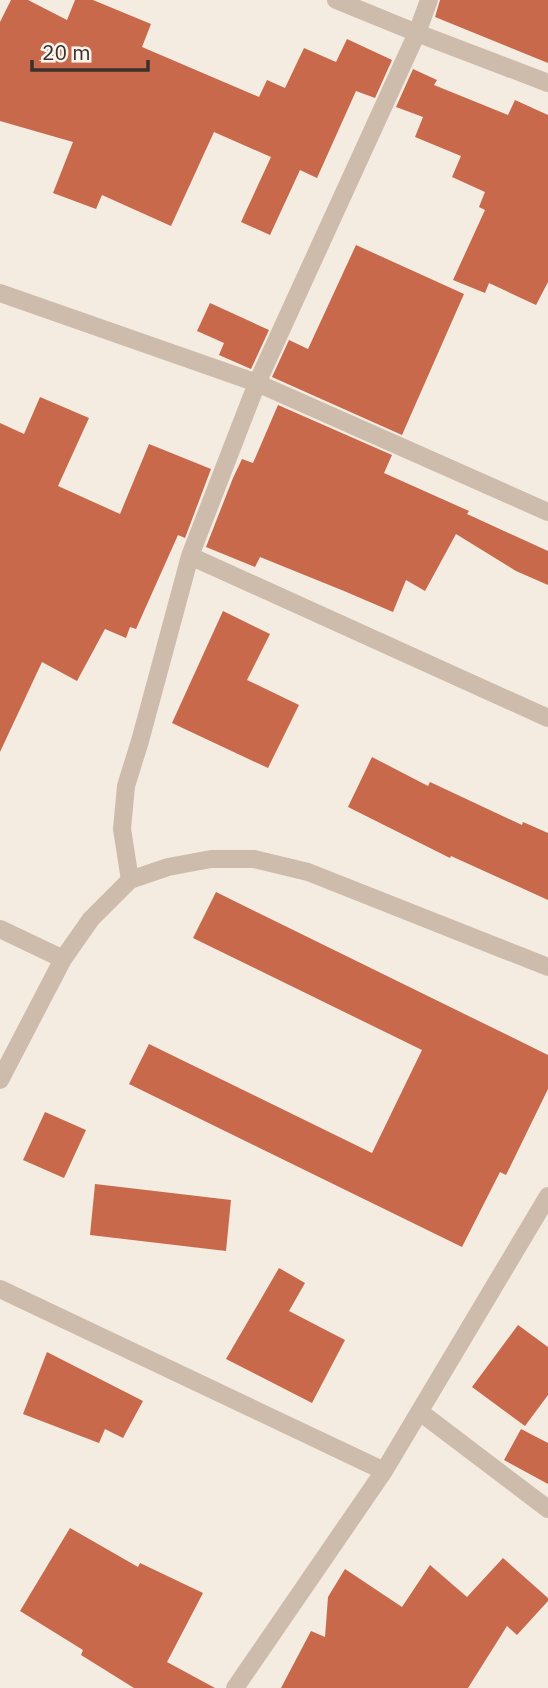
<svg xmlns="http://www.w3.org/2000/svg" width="548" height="1688" font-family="'IBM Plex Sans',sans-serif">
  <rect width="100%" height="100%" fill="#f4ebe1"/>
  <!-- building -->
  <path fill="#c8694b" d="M11,0H28L67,20L75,0H93L151,24L142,47L259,97L267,80L285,88L304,48L336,62L347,39L392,60L375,98L356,91L317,178L300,170L270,235L241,222L271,157L214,132L171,226L102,195L96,209L53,193L73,142L0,121V22Z
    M440,0H548V63L435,17Z
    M413,69L437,80L434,85L508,115L515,100L548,115V282L536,305L489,283L485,293L453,280L485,210L479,207L485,192L452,177L461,156L415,137L423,117L396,107Z
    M356,245L464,294L402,435L272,377L289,340L308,349Z
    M210,303L269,330L251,369L219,355L224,343L197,331Z
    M40,397L89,418L58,486L120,514L149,444L211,469L185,538L178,535L136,629L130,627L126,638L105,629L77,681L42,662L0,752V423L24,434Z
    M278,405L392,455L384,473L469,511L467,514L548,551V585L516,571L456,534L425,591L406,580L393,612L344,591L260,557L255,567L206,547L233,478L242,459L253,463Z
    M223,611L270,634L247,680L299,705L268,768L172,723Z
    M372,757L428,786L430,782L522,825L523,822L548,833V900L451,856L450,858L348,807Z
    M216,892L548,1055V1089L506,1175L500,1172L462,1247L129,1084L149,1044L372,1153L422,1050L193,938Z
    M45,1112L86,1130L64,1178L23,1160Z
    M95,1184L231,1200L226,1251L90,1235Z
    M279,1268L305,1283L289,1311L345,1340L312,1403L226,1359Z
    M518,1325L548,1347V1395L525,1426L472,1387Z
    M47,1352L143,1401L123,1438L105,1429L99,1443L23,1414Z
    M521,1429L548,1443V1484L504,1460Z
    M70,1528L138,1567L140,1563L203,1593L167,1662L215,1688H134L81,1655L83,1650L20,1611Z
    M503,1558L548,1598V1601L517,1635L507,1626L468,1688H281L311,1631L325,1637L328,1597L345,1569L402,1607L430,1565L467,1597Z"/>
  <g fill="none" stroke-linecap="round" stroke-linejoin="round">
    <!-- minor -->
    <path stroke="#cdbbac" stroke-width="18" d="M336,0L417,33L548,83
      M0,293L257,383L548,512
      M190,556L548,718
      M130,880L122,829L126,786L140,741L190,556L257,383L417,33L429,0
      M0,929L63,959
      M0,1080L63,959L91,919L130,880L168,867L211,859H254L308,872L548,967
      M0,1289L384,1471
      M420,1412L548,1509
      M235,1688L384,1471L548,1196"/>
  </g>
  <!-- scale -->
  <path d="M32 60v10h116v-10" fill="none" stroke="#3b302b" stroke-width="3.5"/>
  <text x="42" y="60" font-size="21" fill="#3b302b" stroke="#fbf5ee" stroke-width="5" paint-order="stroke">20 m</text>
</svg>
